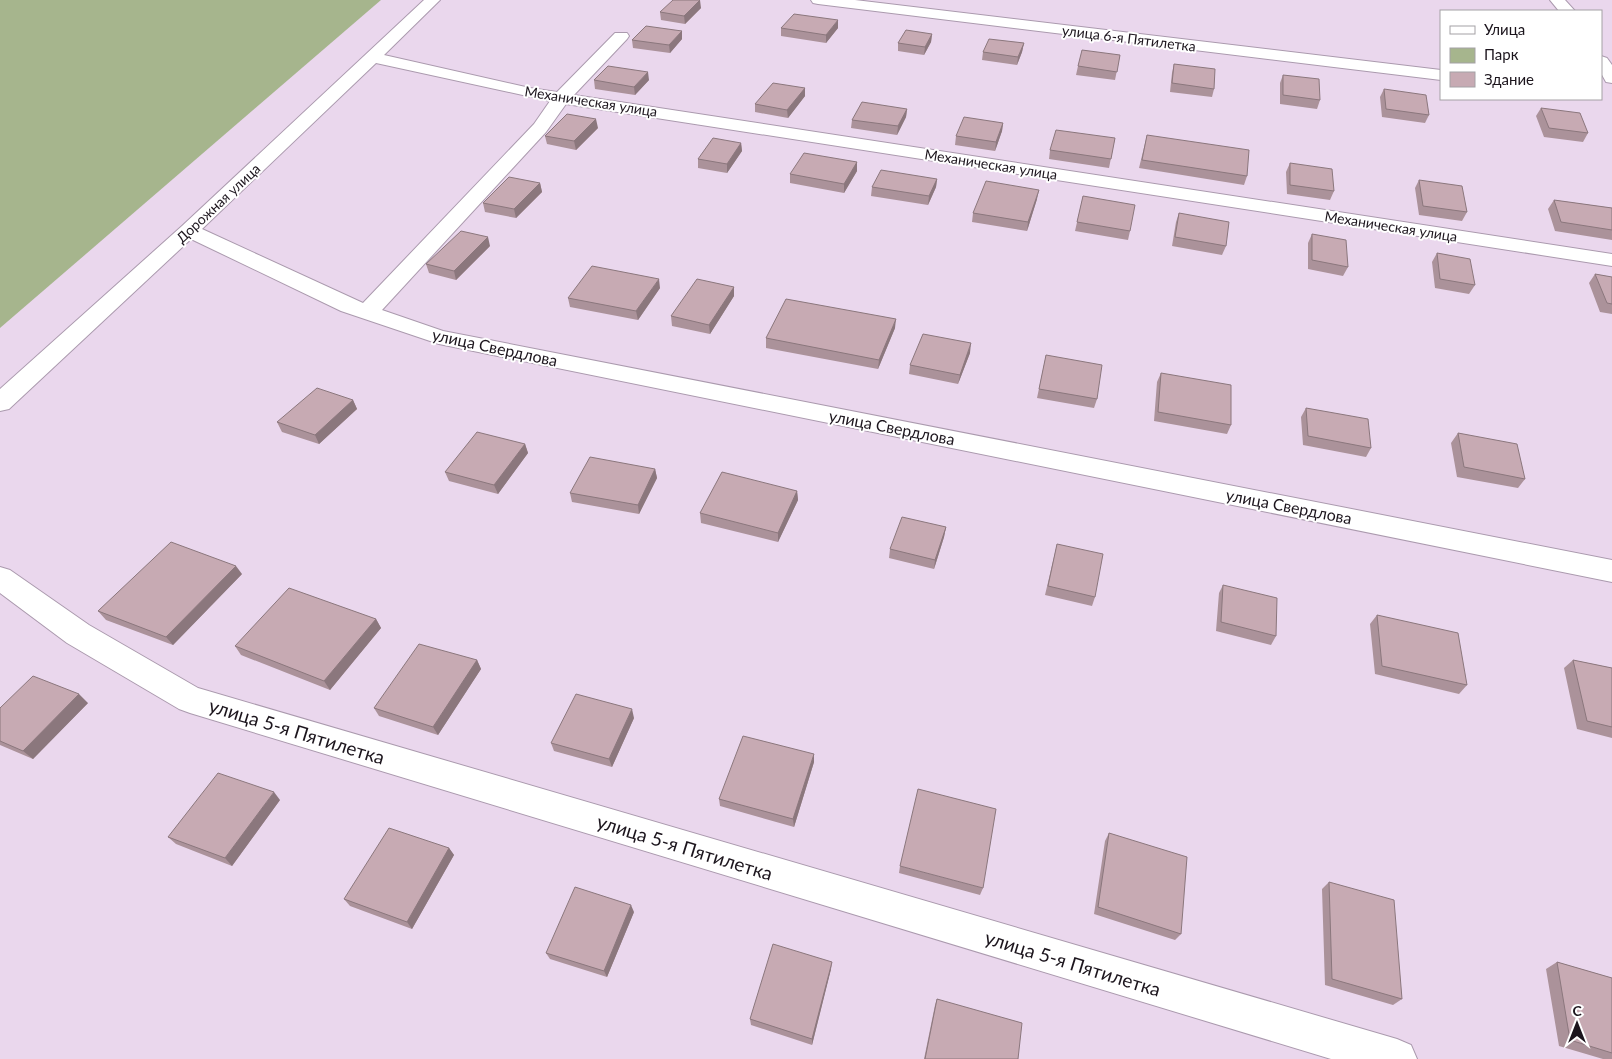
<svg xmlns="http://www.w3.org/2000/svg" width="1612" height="1059" font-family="Lato,sans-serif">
  <rect width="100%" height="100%" fill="#ead7ed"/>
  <!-- green -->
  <path fill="#a6b58d" d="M0,0H381L0,328Z"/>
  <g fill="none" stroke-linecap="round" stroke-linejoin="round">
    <!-- minor casing -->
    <g stroke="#ab9aae" stroke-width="2">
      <path id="minor" d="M424,0H440L384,55L530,88L557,92L615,33H627L629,36L627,39L574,95L1612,254V266L566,104L546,132L382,310L443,331L1612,560V582L439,344L341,311L191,239L9,409L0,411V389L182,226ZM376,63L550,101L534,124L363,303L202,229Z
        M811,0H855L1441,70V80L818,4L813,3Z
        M1550,0H1565L1575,11H1559Z
        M1601,56L1607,58L1612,65V83L1606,82L1601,73Z
        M0,567L10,570L89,625L198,688L1397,1039L1411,1045L1417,1059H1331L190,713L179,709L67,643L0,593Z"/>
    </g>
    <!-- minor -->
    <use href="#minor" fill="#fff" fill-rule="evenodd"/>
  </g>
  <!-- wall -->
  <path fill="#ab929a" d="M701,8L685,24L661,20L660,12Z
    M781,28H838L826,43L781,36Z
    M682,31V39L670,53L633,48L632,40Z
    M932,34L931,42L924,55L898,51V43Z
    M1024,43L1022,52L1017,65L982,60L983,52Z
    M1120,55L1115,80L1076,75L1078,66Z
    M1174,64L1214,89L1212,97L1170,92L1172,73Z
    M1283,75L1320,100L1317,109L1280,104V83Z
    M594,80H649L635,95L595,89Z
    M805,88V96L788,118L755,112V104Z
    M1384,89L1429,115L1425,123L1382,117L1380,97Z
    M1541,108L1588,133L1583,142L1544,137L1536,116Z
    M907,109L906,117L897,135L851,128L852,120Z
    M1003,123L1002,131L995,151L955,145L956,136Z
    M598,128L576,150L547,144L545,136Z
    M1147,135L1247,176L1244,185L1139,168Z
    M1115,138L1109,168L1049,159L1050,150Z
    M741,143L742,151L727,173L698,168V159Z
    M857,162V171L844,193L790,183V174Z
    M1290,163L1334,191L1330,200L1287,194L1286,172Z
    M937,179L936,187L928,205L871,196L872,187Z
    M1419,180L1467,212L1462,221L1419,215L1415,188Z
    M540,183L542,192L516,218L485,212L483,203Z
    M1083,196L1130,231L1128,240L1075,231Z
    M1037,199L1027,231L972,222L973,213Z
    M1554,200L1612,208V240L1555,231L1548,209Z
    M1179,213L1226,246L1222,255L1172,246L1176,222Z
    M1312,234L1348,267L1343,276L1308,269V243Z
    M490,246L456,280L429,273L426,264Z
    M1437,253L1475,285L1469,294L1435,288L1432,262Z
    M1595,274L1612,277V314L1600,312L1589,283Z
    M734,287V296L710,334L672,326L671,316Z
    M660,288L638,320L570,307L568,298Z
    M895,328L878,369L766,348V338Z
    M970,353L958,384L909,374L910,365Z
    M1046,355L1097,399L1094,408L1037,398Z
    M1161,373L1231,425L1227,434L1154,421L1157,382Z
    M353,400L357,409L319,444L282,432L277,422Z
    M1306,408L1371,448L1366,457L1303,445L1301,417Z
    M1458,433L1525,479L1518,488L1457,477L1451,443Z
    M525,444L528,453L498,494L449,481L445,472Z
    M655,469L657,478L639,514L572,502L570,493Z
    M797,491L798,500L778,542L701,523L700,513Z
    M946,527L944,537L934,569L889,558L890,549Z
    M1057,544L1095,597L1092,606L1045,595Z
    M242,574L173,645L106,620L98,611Z
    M1223,585L1276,636L1271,645L1216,631L1219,593Z
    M1377,615L1467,685L1459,694L1375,674L1370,624Z
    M376,619L381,628L330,690L241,655L235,646Z
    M477,660L481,669L438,735L379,716L374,708Z
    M1573,660L1612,668V738L1577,729L1564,668Z
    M88,703L33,759L0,745V708Z
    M634,718L612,767L554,751L551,743Z
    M814,754V762L794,827L720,806L719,799Z
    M280,800L232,866L176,844L168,837Z
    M1109,833L1181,934L1175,940L1094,914L1105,841Z
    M449,848L454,855L412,929L350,906L344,899Z
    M900,866L983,888L980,895L899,873Z
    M1329,882L1402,999L1393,1005L1325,985L1322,889Z
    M634,912L607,977L550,959L546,953Z
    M1557,962L1612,978V1059H1603L1559,1046L1546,969Z
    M831,969L812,1045L751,1025L750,1019Z
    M937,999L1018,1059H924L935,1005Z"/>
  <!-- shaded-wall -->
  <path fill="#8b777d" d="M700,0L701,8L685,24L684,16Z
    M838,20V28L826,43V35Z
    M682,31V39L670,53L669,45Z
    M932,34L931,42L924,55L925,47Z
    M1024,43L1022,52L1017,65L1018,57Z
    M648,72L649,80L635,95L634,87Z
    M805,88V96L788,118L787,110Z
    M907,109L906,117L897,135L898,126Z
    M596,119L598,128L576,150L574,141Z
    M1003,123L1002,131L995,151L996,142Z
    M741,143L742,151L727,173V164Z
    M857,162V171L844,193V184Z
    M937,179L936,187L928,205L929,196Z
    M540,183L542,192L516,218L514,209Z
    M1039,190L1037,199L1027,231L1028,222Z
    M488,237L490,246L456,280L454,271Z
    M659,279L660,288L638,320L636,311Z
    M734,287V296L710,334L709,325Z
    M896,319L895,328L878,369L879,360Z
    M971,343L970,353L958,384L960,375Z
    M353,400L357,409L319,444L315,435Z
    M525,444L528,453L498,494L494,485Z
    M655,469L657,478L639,514L638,505Z
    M797,491L798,500L778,542V533Z
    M946,527L944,537L934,569L935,560Z
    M236,566L242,574L173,645L166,637Z
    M376,619L381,628L330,690L324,681Z
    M477,660L481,669L438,735L433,727Z
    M79,694L88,703L33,759L23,751Z
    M632,709L634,718L612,767L609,759Z
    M814,754V762L794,827L793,819Z
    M274,792L280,800L232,866L225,858Z
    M449,848L454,855L412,929L407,922Z
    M631,905L634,912L607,977L604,971Z
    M832,962L831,969L812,1045V1039Z"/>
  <!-- building -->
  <path fill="#c7aab3" stroke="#8b777d" d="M673,0H700L684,16L660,12Z
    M794,14L838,20L826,35L781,28Z
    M646,26L682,31L669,45L632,40Z
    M906,30L932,34L925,47L898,43Z
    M989,39L1024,43L1018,57L983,52Z
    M1082,50L1120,55L1117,72L1078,66Z
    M1174,64L1215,69L1214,89L1172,83Z
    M608,66L648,72L634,87L594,80Z
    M1283,75L1319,79L1320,100L1283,95Z
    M773,83L805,88L787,110L755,104Z
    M1384,89L1426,95L1429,115L1386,109Z
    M862,102L907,109L898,126L852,120Z
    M1541,108L1580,113L1588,133L1549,128Z
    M567,114L596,119L574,141L545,136Z
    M964,117L1003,123L996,142L956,136Z
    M1056,130L1115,138L1111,159L1050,150Z
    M1147,135L1249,150L1247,176L1142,160Z
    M713,138L741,143L727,164L698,159Z
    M804,153L857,162L844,184L790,174Z
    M1290,163L1332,169L1334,191L1290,185Z
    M881,170L937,179L929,196L872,187Z
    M509,177L540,183L514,209L483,203Z
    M1419,180L1462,186L1467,212L1423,206Z
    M986,181L1039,190L1028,222L973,213Z
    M1083,196L1135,205L1130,231L1077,222Z
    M1554,200L1612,208V230L1561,222Z
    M1179,213L1229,222L1226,246L1175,237Z
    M461,231L488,237L454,271L426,264Z
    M1312,234L1346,240L1348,267L1312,260Z
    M1437,253L1470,259L1475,285L1440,279Z
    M592,266L659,279L636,311L568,298Z
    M1595,274L1612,277V304L1607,303Z
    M697,279L734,287L709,325L671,316Z
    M786,299L896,319L879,360L766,338Z
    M923,334L971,343L960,375L910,365Z
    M1046,355L1102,365L1097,399L1039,389Z
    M1161,373L1231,385V425L1158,412Z
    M317,388L353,400L315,435L277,422Z
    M1306,408L1368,419L1371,448L1308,436Z
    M477,432L525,444L494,485L445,472Z
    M1458,433L1517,444L1525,479L1464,467Z
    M590,457L655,469L638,505L570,493Z
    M722,472L797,491L778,533L700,513Z
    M902,517L946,527L935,560L890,549Z
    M171,542L236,566L166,637L98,611Z
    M1057,544L1103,554L1095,597L1048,586Z
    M1223,585L1277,598L1276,636L1221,622Z
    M289,588L376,619L324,681L235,646Z
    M1377,615L1458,633L1467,685L1382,666Z
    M419,644L477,660L433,727L374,708Z
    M1573,660L1612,668V727L1587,721Z
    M33,676L79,694L23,751L0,741V708Z
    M576,694L632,709L609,759L551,743Z
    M743,736L814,754L793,819L719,799Z
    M218,773L274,792L225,858L168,837Z
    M918,789L996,809L983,888L900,866Z
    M389,828L449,848L407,922L344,899Z
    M1109,833L1187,857L1181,934L1098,907Z
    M1329,882L1394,900L1402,999L1332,979Z
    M575,887L631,905L604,971L546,953Z
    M773,944L832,962L812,1039L750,1019Z
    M1557,962L1612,978V1053L1570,1040Z
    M937,999L1022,1023L1018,1059H925Z"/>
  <g text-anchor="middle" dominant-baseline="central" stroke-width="4" stroke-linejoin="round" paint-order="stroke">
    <!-- far-street labels -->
    <g font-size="14" fill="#1c151d" stroke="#fff">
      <text transform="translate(1129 38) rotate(7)">улица 6-я Пятилетка</text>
      <text transform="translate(591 101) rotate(9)">Механическая улица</text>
      <text transform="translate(991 164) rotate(9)">Механическая улица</text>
      <text transform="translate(218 203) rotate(-43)">Дорожная улица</text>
      <text transform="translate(1391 226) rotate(9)">Механическая улица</text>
    </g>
    <!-- street labels -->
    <g font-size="16" fill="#1c151d" stroke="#fff">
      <text transform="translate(495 347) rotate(12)">улица Свердлова</text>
      <text transform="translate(892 427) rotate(11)">улица Свердлова</text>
      <text transform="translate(1289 506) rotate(11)">улица Свердлова</text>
    </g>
    <!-- near-street labels -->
    <g font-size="19" fill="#1c151d" stroke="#fff">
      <text transform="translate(297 731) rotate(17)">улица 5-я Пятилетка</text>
      <text transform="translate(685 847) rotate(17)">улица 5-я Пятилетка</text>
      <text transform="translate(1073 963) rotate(17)">улица 5-я Пятилетка</text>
    </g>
  </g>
  <!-- legend -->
  <rect x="1440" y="10" width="162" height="90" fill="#ffffff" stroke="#a4a1a5"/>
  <rect x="1450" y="26" width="25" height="8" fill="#ffffff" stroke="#a4a1a5"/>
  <text x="1484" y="35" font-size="15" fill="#1c151d">Улица</text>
  <rect x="1450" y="48" width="25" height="15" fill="#a6b58d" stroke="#a4a1a5"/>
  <text x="1484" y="60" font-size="15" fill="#1c151d">Парк</text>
  <rect x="1450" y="72" width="25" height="15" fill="#c7aab3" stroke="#a4a1a5"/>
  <text x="1484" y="85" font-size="15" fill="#1c151d">Здание</text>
  <!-- north arrow -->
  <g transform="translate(1577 1024)" stroke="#ffffff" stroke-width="4" paint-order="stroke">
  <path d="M0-4L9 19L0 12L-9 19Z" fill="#1c151d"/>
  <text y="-8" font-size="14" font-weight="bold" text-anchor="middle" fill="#1c151d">С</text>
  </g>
</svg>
